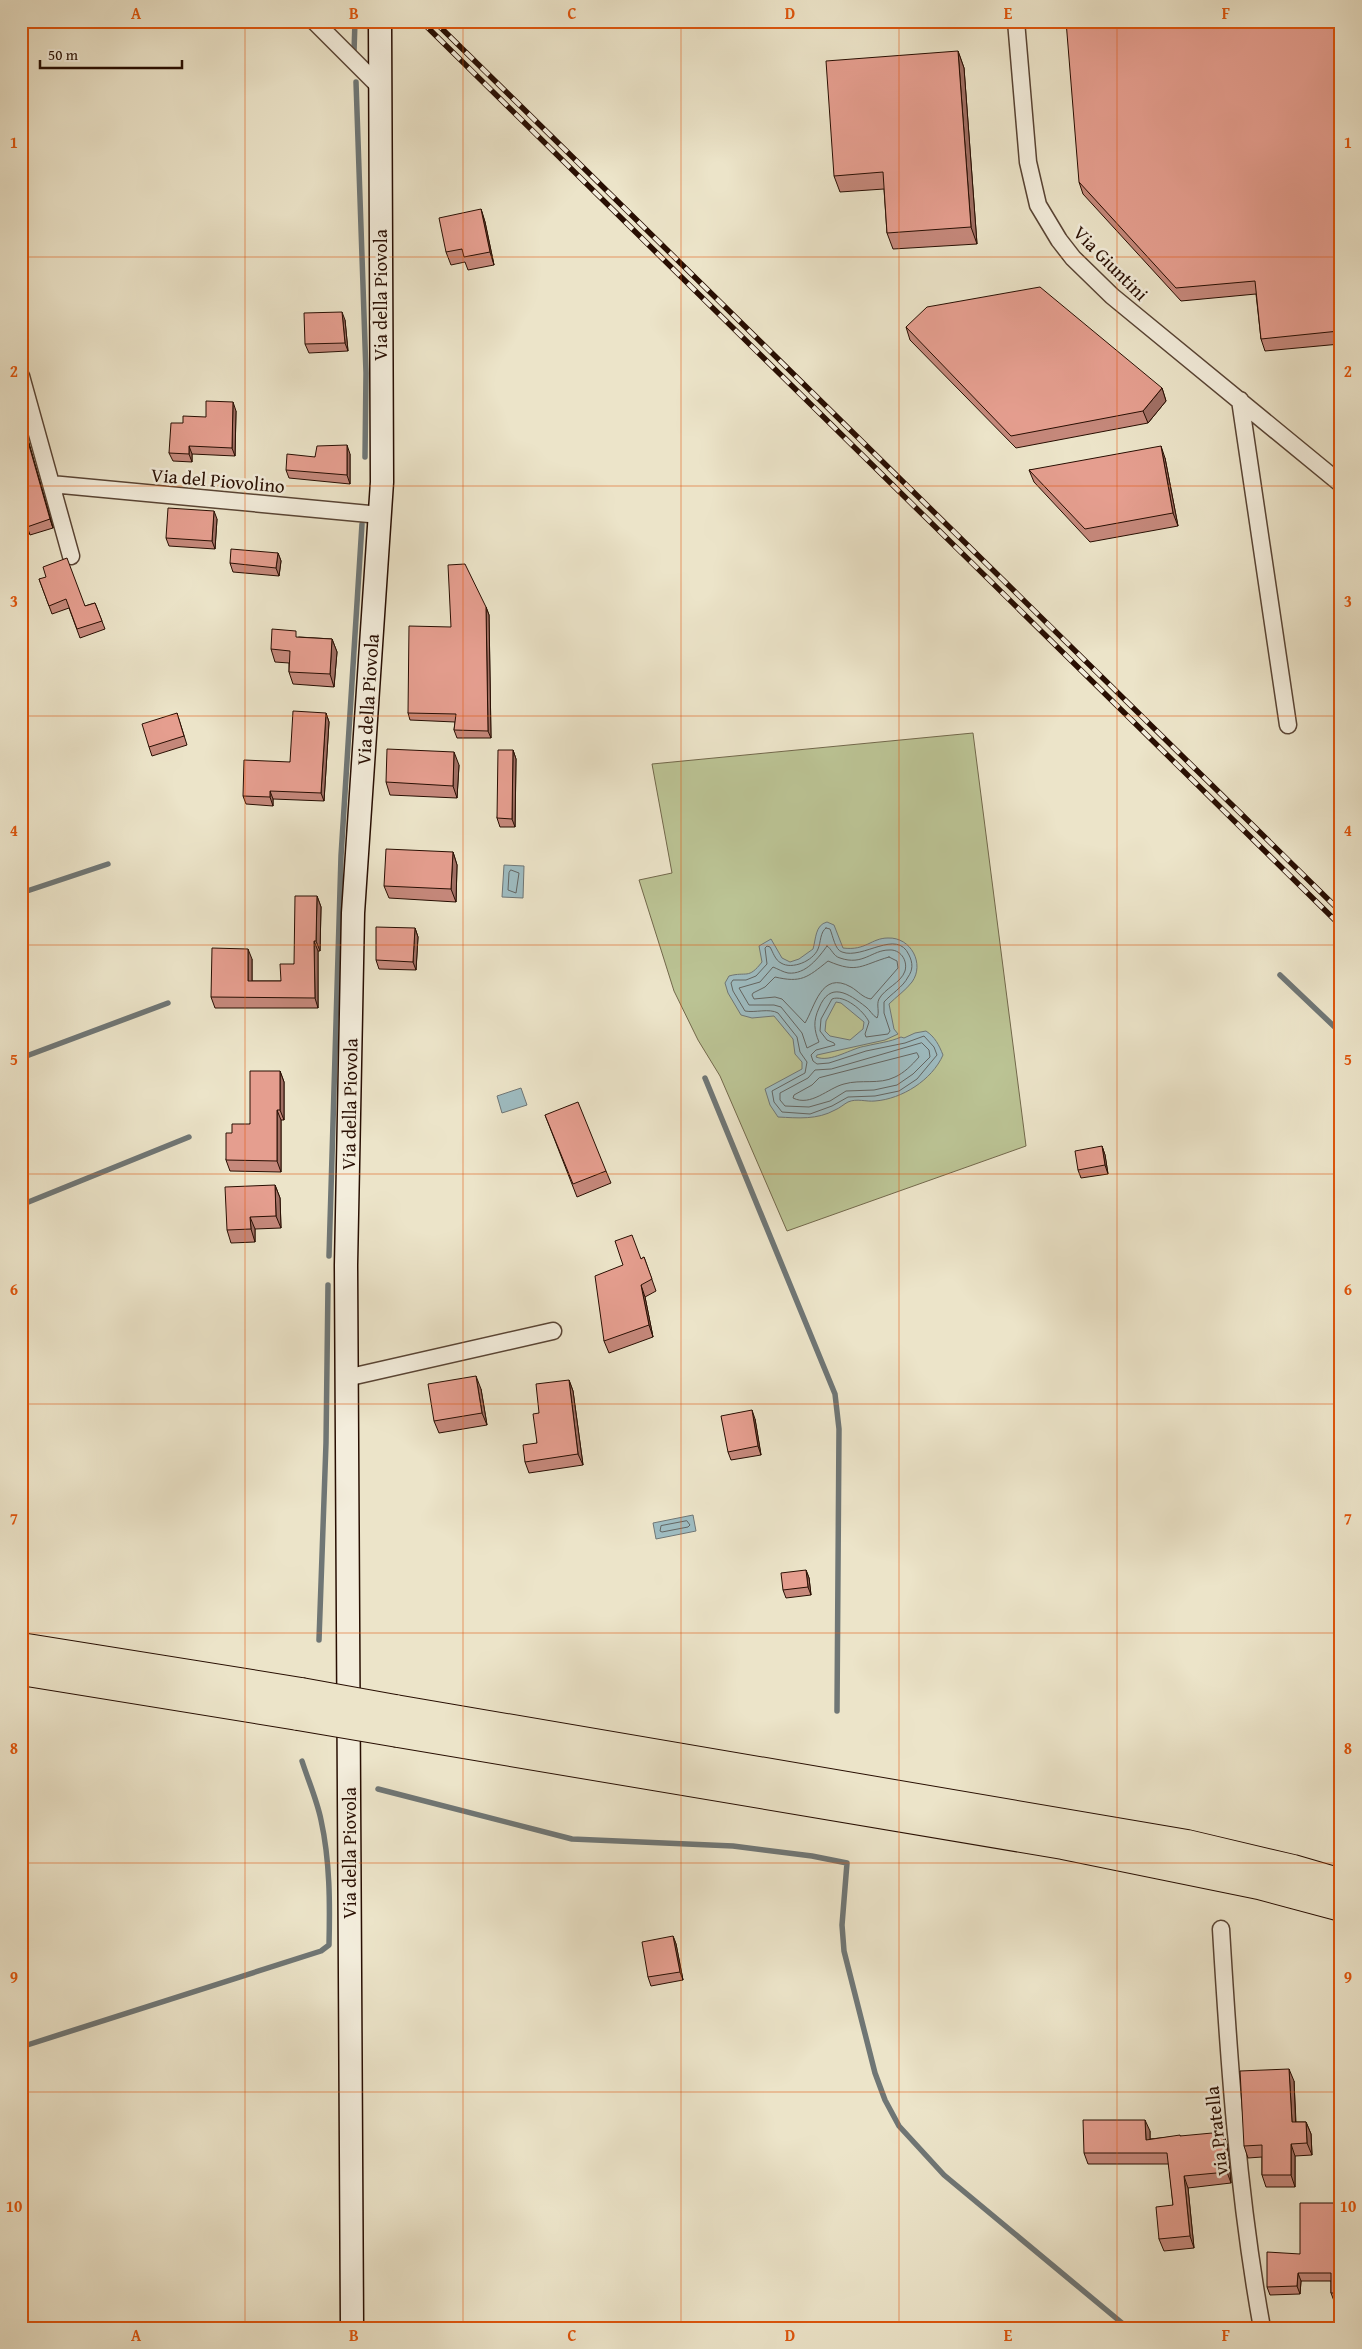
<svg xmlns="http://www.w3.org/2000/svg" width="1362" height="2349" font-family="'Gentium Book Plus',serif">
  <rect width="100%" height="100%" fill="#ece4c9"/>
  <filter id="stains"><feTurbulence type="fractalNoise" baseFrequency=".004" numOctaves="4"/><feColorMatrix values="0 0 0 0 .2 0 0 0 0 .09 0 0 0 0 .02 0 0 0 .5 -.17"/></filter>
  <radialGradient id="worn" r=".72"><stop offset=".6" stop-color="#630" stop-opacity="0"/><stop offset="1" stop-color="#630" stop-opacity=".3"/></radialGradient>
  <!-- green -->
  <path fill="#bbc394" stroke="#72684b" d="M973,733L1026,1146L787,1231L720,1076L698,1040L674,991L639,880L672,873L652,764Z"/>
  <!-- water -->
  <path fill="#9ebcc1" stroke="#6f7675" fill-rule="evenodd" d="M504,865L524,866L523,898L502,897Z
    M827,922L834,925L843,948C866,951 871,938 888,938C911,937 925,964 912,982C906,990 896,997 889,1004L894,1029L898,1034L885,1040L817,1055L816,1057C831,1063 851,1048 866,1046C878,1043 890,1042 901,1037L904,1038L915,1033L926,1031C935,1037 939,1045 943,1055C932,1080 902,1099 875,1101C866,1102 857,1098 848,1102C844,1104 840,1108 835,1110C817,1120 798,1118 778,1117L770,1105L765,1089L802,1069V1062L795,1054L793,1039L774,1016L752,1018L741,1015L728,993L725,983L729,976C747,971 748,980 762,962L759,946L771,939L782,958L790,962L799,959L813,949C816,939 815,925 827,922ZM836,1002L841,1003L864,1022L863,1029L850,1040L830,1036L825,1031L826,1021Z
    M521,1088L527,1105L502,1113L497,1096Z
    M693,1515L696,1531L656,1539L653,1523Z"/>
  <g fill="none" stroke-linecap="round" stroke-linejoin="round">
    <!-- shore -->
    <path stroke="#636562" stroke-width="1" d="M511,870L519,873L516,893L508,890L509,873Z
      M826,928L830,929C833,936 835,950 842,952C863,960 897,928 909,955C913,963 913,970 908,977C903,987 891,994 884,1002V1013L890,1031L888,1034L866,1037L865,1034L869,1022C864,1011 844,994 832,999L821,1019L820,1031L827,1040L834,1043L835,1045L816,1050L811,1055L813,1061L817,1064L829,1063L866,1051L905,1043L924,1036L934,1047L937,1055L917,1079L899,1091L875,1096L848,1097L832,1106L810,1114L782,1112L774,1102L772,1091L805,1073L807,1062L800,1052L797,1037L778,1013C769,1008 755,1013 745,1011L733,991L731,983L733,980H746L756,976L767,964L765,948L767,946L770,947C773,952 775,960 781,963C792,970 813,961 818,949C821,942 820,932 826,928Z
      M827,946C832,949 833,956 840,958C863,966 872,950 889,950C900,949 908,960 905,971C901,983 885,988 879,999C876,1005 880,1012 877,1018C872,1015 870,1010 866,1007C848,993 830,981 819,1008C813,1021 814,1030 819,1042L807,1048L802,1033L781,1007L774,1005H749L739,988L760,982L773,967C778,969 783,972 788,973C806,975 819,957 827,946Z
      M889,957L897,961L898,968L871,999C863,998 858,991 851,987C821,970 815,1007 805,1023L782,999L775,997L754,999L752,995L753,993L765,987L775,977C801,983 807,978 828,961C858,974 861,965 889,957Z
      M922,1043L929,1050L930,1057L913,1074L897,1085L874,1090L846,1091L830,1101L809,1107L785,1106L780,1100V1093L808,1078L815,1070L831,1069Z
      M917,1053L919,1057C912,1065 904,1073 895,1077C879,1085 861,1079 844,1084C828,1088 811,1107 793,1098L794,1095L812,1085L819,1078Z
      M687,1521L690,1525L688,1527L662,1532L660,1531L661,1526Z"/>
    <!-- stream -->
    <path stroke="#6f7675" stroke-width="5.5" d="M354,52L355,21
      M356,82L366,373L365,457
      M21,893L108,864
      M1280,975L1341,1033
      M21,1058L168,1003
      M705,1078L835,1394L839,1429L837,1711
      M21,1205L189,1137
      M329,1256L341,856L362,524
      M319,1640L326,1443L328,1285
      M378,1789L572,1839L733,1846L812,1856L847,1863L842,1925L844,1951L875,2073L885,2100L899,2126L944,2175L1128,2328
      M21,2047L321,1951L329,1945C330,1903 330,1861 321,1820C317,1800 308,1780 302,1761"/>
    <!-- street casing -->
    <g stroke="#594434" stroke-width="19">
      <path id="street" d="M314,21L381,88
        M1016,21L1028,162L1038,205L1059,240L1073,258L1112,296L1341,484
        M21,376L51,484L380,515
        M1240,400L1288,725
        M51,484L71,556
        M346,1378L553,1331
        M1221,1929C1229,2062 1238,2196 1262,2328"/>
    </g>
    <!-- secondary casing -->
    <g stroke="#280e02" stroke-width="25">
      <g id="secondary">
        <path id="s1" d="M352,2328L346,1265L353,913L382,482L380,21"/>
      </g>
    </g>
    <!-- highway casing -->
    <g stroke="#280e02" stroke-width="30">
      <path id="highway" d="M21,1647L301,1692
        M21,1671L298,1716
        M395,1709L1187,1844L1293,1869L1341,1883
        M398,1733L1063,1845L1259,1885L1341,1907"/>
    </g>
    <!-- street -->
    <use href="#street" stroke="#f3eddc" stroke-width="16"/>
    <!-- secondary -->
    <use href="#secondary" stroke="#f3eddc" stroke-width="22"/>
    <!-- highway -->
    <use href="#highway" stroke="#ece4c9" stroke-width="28"/>
    <!-- rail casing -->
    <g stroke="#280e02" stroke-width="5.5">
      <path id="rail" d="M421,21L1341,926
        M434,21L1341,912"/>
    </g>
    <!-- rail -->
    <use href="#rail" stroke="#f3eddc" stroke-width="4" stroke-dasharray="11" stroke-linecap="butt"/>
    <!-- highway-bridge casing -->
    <g stroke="#280e02" stroke-width="30" stroke-linecap="butt">
      <path id="highway-bridge" d="M301,1692L395,1709
        M298,1716L398,1733"/>
    </g>
    <!-- highway-bridge -->
    <use href="#highway-bridge" stroke="#ece4c9" stroke-width="28"/>
  </g>
  <!-- wall -->
  <path fill="#c5887b" stroke="#280e02" d="M837,21H939L839,27Z
    M1341,21L1340,344L1265,351L1261,339L1256,294L1181,301L1083,194L1079,182Z
    M958,51L964,68L977,244L893,249L887,233L884,189L840,192L834,176Z
    M481,209L485,222L494,265L468,270L465,262L451,265L446,252Z
    M345,320L348,351L309,353L305,344Z
    M906,327L1162,388L1166,401L1148,423L1016,448L910,340Z
    M236,411L235,456L192,454V462L173,461L169,453L183,423Z
    M21,416L53,528L30,535L21,509Z
    M350,454V484L289,478L286,470L315,457Z
    M1165,458L1178,526L1090,542L1034,482L1029,470Z
    M217,519L215,549L169,546L166,538Z
    M278,553L281,561L279,576L233,572L230,563Z
    M39,579L85,606L95,603L105,629L80,638L69,608L52,614Z
    M486,607L489,615L491,738H457L454,730L455,722L410,720L408,713L451,627Z
    M299,637L332,639L337,652L334,687L293,684L289,672V663L275,662L271,649Z
    M177,713L187,745L152,756L149,747Z
    M326,713L329,722L324,801L273,799V806L246,804L243,796L290,762Z
    M513,750L516,759L515,827H500L497,818Z
    M459,765L457,798L390,795L386,782Z
    M453,852L457,865L456,902L389,898L384,886Z
    M317,896L321,907L320,951H318V1008H215L211,997L252,959V981H281L294,964Z
    M415,928L418,937L416,970L379,969L376,960Z
    M280,1071L284,1082V1120H281V1172L230,1171L226,1160L232,1133L250,1124Z
    M545,1115L606,1171L611,1183L577,1197Z
    M1102,1146L1105,1155L1108,1174L1081,1178L1078,1170Z
    M275,1185L280,1198L281,1228L255,1229V1242L231,1243L227,1230Z
    M644,1257L656,1291L645,1297L653,1337L609,1353L604,1341L641,1259Z
    M569,1380L573,1391L583,1465L529,1473L525,1462L537,1443L539,1413Z
    M481,1389L487,1425L439,1433L434,1421Z
    M755,1419L761,1455L731,1460L728,1452Z
    M806,1570L809,1578L811,1595L786,1598L783,1590Z
    M673,1936L676,1944L683,1980L651,1986L648,1977Z
    M1294,2081L1296,2122H1306L1311,2134L1312,2155L1295,2156V2187H1266L1262,2175V2157L1248,2158L1244,2146Z
    M1150,2131V2139L1180,2136L1227,2144L1231,2183L1188,2188L1194,2248L1164,2251L1159,2239L1173,2205L1169,2164H1088L1084,2153Z
    M1341,2208V2301H1334L1331,2293V2281H1301L1300,2294L1270,2295L1267,2287L1300,2254Z"/>
  <!-- shaded-wall -->
  <path fill="#a06f64" stroke="#280e02" d="M958,51L964,68L977,244L971,227Z
    M481,209L485,222L494,265L490,252Z
    M342,312L345,320L348,351L345,343Z
    M1162,388L1166,401L1148,423L1143,411Z
    M233,402L236,411L235,456L232,448Z
    M21,416L23,422L53,528L50,519Z
    M347,445L350,454V484L347,475Z
    M189,446L192,454V462L189,454Z
    M1161,446L1165,458L1178,526L1173,513Z
    M214,511L217,519L215,549L212,541Z
    M278,553L281,561L279,576L276,568Z
    M486,607L489,615L491,738L488,731Z
    M332,639L337,652L334,687L330,674Z
    M326,713L329,722L324,801L321,793Z
    M513,750L516,759L515,827L512,819Z
    M454,752L459,765L457,798L453,786Z
    M270,791L273,799V806L270,797Z
    M453,852L457,865L456,902L451,889Z
    M317,896L321,907L320,951L316,941Z
    M415,928L418,937L416,970L413,962Z
    M314,941L318,951V1008L315,998Z
    M248,949L252,959V991L248,981Z
    M280,1071L284,1082V1120L280,1110Z
    M277,1110L281,1120V1172L277,1161Z
    M1102,1146L1105,1155L1108,1174L1105,1165Z
    M275,1185L280,1198L281,1228L276,1216Z
    M250,1217L255,1229V1242L251,1229Z
    M641,1285L645,1297L653,1337L649,1325Z
    M476,1376L481,1389L487,1425L482,1413Z
    M569,1380L573,1391L583,1465L578,1454Z
    M752,1410L755,1419L761,1455L758,1446Z
    M806,1570L809,1578L811,1595L808,1587Z
    M673,1936L676,1944L683,1980L680,1972Z
    M1289,2069L1294,2081L1296,2134L1292,2122Z
    M1145,2120L1150,2131V2151L1146,2140Z
    M1306,2122L1311,2134L1312,2155L1307,2143Z
    M1223,2132L1227,2144L1231,2183L1227,2172Z
    M1291,2144L1295,2156V2187L1291,2175Z
    M1184,2176L1188,2188L1194,2248L1190,2236Z
    M1339,2203L1341,2208V2257L1339,2253Z
    M1298,2273L1301,2281L1300,2294L1297,2286Z"/>
  <!-- building -->
  <path fill="#e59e8f" stroke="#280e02" d="M1066,21H1341V348L1339,331L1261,339L1255,281L1176,288L1079,182Z
    M958,51L971,227L887,233L883,172L834,176L826,61Z
    M481,209L490,252L464,257L462,249L446,252L439,218Z
    M1040,287L1162,388L1143,411L1011,436L906,327L927,307Z
    M342,312L345,343L305,344L304,313Z
    M206,401L233,402L232,448L189,446V454L169,453L171,423H183V416L206,417Z
    M21,417L50,519L27,527L21,509Z
    M347,445V475L286,470L287,454L315,457L317,446Z
    M1161,446L1173,513L1085,529L1029,470Z
    M168,508L214,511L212,541L166,538Z
    M231,549L278,553L276,568L230,563Z
    M67,558L85,606L95,603L102,621L77,629L66,599L49,606L39,579L46,577L43,567Z
    M465,564L486,607L488,731L454,730L456,714L408,713L409,626L451,627L448,565Z
    M272,629L296,631V637L332,639L330,674L289,672L290,651L271,649Z
    M293,711L326,713L321,793L270,791V797L243,796L244,760L290,762Z
    M177,713L184,736L149,747L142,724Z
    M387,749L454,752L453,786L386,782Z
    M498,750H513L512,819L497,818Z
    M386,849L453,852L451,889L384,886Z
    M295,896H317L316,941H314L315,998L211,997L212,948L248,949V981H281L280,964H294Z
    M376,927L415,928L413,962L376,960Z
    M250,1071H280V1110H277V1161L226,1160V1133H232V1124H250Z
    M578,1102L606,1171L573,1184L545,1115Z
    M1102,1146L1105,1165L1078,1170L1075,1151Z
    M275,1185L276,1216L250,1217L251,1229L227,1230L225,1187Z
    M632,1235L641,1259L644,1257L652,1279L641,1285L649,1325L604,1341L595,1276L623,1265L615,1241Z
    M476,1376L482,1413L434,1421L428,1384Z
    M569,1380L578,1454L525,1462L523,1445L537,1443L533,1414L539,1413L536,1384Z
    M752,1410L758,1446L728,1452L721,1416Z
    M806,1570L808,1587L783,1590L781,1573Z
    M673,1936L680,1972L648,1977L642,1942Z
    M1289,2069L1292,2122H1306L1307,2143L1291,2144V2175H1262V2145L1244,2146L1240,2071Z
    M1083,2120H1145L1146,2140L1180,2135V2136L1223,2132L1227,2172L1184,2176L1190,2236L1159,2239L1156,2207L1173,2205L1167,2153H1084Z
    M1300,2203H1339V2253H1341V2293H1331V2273H1298L1297,2286L1267,2287V2252L1300,2254Z"/>
  <!-- grid -->
  <path fill="none" stroke="#de550c" stroke-width="1" stroke-opacity="0.55" d="M245,21V2328M463,21V2328M681,21V2328M899,21V2328M1117,21V2328M21,257H1341M21,486H1341M21,716H1341M21,945H1341M21,1174H1341M21,1404H1341M21,1633H1341M21,1863H1341M21,2092H1341"/>
  <g text-anchor="middle" dominant-baseline="central" stroke-width="5" stroke-linejoin="round" paint-order="stroke">
    <!-- street labels -->
    <g font-size="19" fill="#280e02" stroke="#f3eddc">
      <text transform="translate(1111 263) rotate(45)">Via Giuntini</text>
      <text transform="translate(380 295) rotate(-90)">Via della Piovola</text>
      <text transform="translate(218 480) rotate(5)">Via del Piovolino</text>
      <text stroke="none"><textPath href="#s1" startOffset="1629">Via della Piovola</textPath></text>
      <text stroke="none"><textPath href="#s1" startOffset="1224">Via della Piovola</textPath></text>
      <text transform="translate(349 1853) rotate(-90)">Via della Piovola</text>
      <text transform="translate(1216 2131) rotate(-96)">via Pratella</text>
    </g>
  </g>
  <!-- margin -->
  <rect width="1362" height="2349" fill="none" stroke="#ece4c9" stroke-width="55"/>
  <!-- scale -->
  <path d="M40 60v8h142v-8" fill="none" stroke="#280e02" stroke-width="2.5"/>
  <text x="48" y="60" font-size="15" fill="#280e02" stroke="#f3eddc" stroke-width="4" paint-order="stroke">50 m</text>
  <rect x="28" y="28" width="1306" height="2294" fill="none" stroke="#de550c" stroke-width="2"/>
  <g font-size="16" text-anchor="middle" font-weight="bold" fill="#de550c">
    <text x="136" y="19">A</text>
    <text x="354" y="19">B</text>
    <text x="572" y="19">C</text>
    <text x="790" y="19">D</text>
    <text x="1008" y="19">E</text>
    <text x="1226" y="19">F</text>
    <text x="14" y="148">1</text>
    <text x="1348" y="148">1</text>
    <text x="14" y="377">2</text>
    <text x="1348" y="377">2</text>
    <text x="14" y="607">3</text>
    <text x="1348" y="607">3</text>
    <text x="14" y="836">4</text>
    <text x="1348" y="836">4</text>
    <text x="14" y="1065">5</text>
    <text x="1348" y="1065">5</text>
    <text x="14" y="1295">6</text>
    <text x="1348" y="1295">6</text>
    <text x="14" y="1524">7</text>
    <text x="1348" y="1524">7</text>
    <text x="14" y="1754">8</text>
    <text x="1348" y="1754">8</text>
    <text x="14" y="1983">9</text>
    <text x="1348" y="1983">9</text>
    <text x="14" y="2212">10</text>
    <text x="1348" y="2212">10</text>
    <text x="136" y="2341">A</text>
    <text x="354" y="2341">B</text>
    <text x="572" y="2341">C</text>
    <text x="790" y="2341">D</text>
    <text x="1008" y="2341">E</text>
    <text x="1226" y="2341">F</text>
  </g>
  <rect width="100%" height="100%" filter="url(#stains)"/>
  <rect width="100%" height="100%" fill="url(#worn)"/>
</svg>
